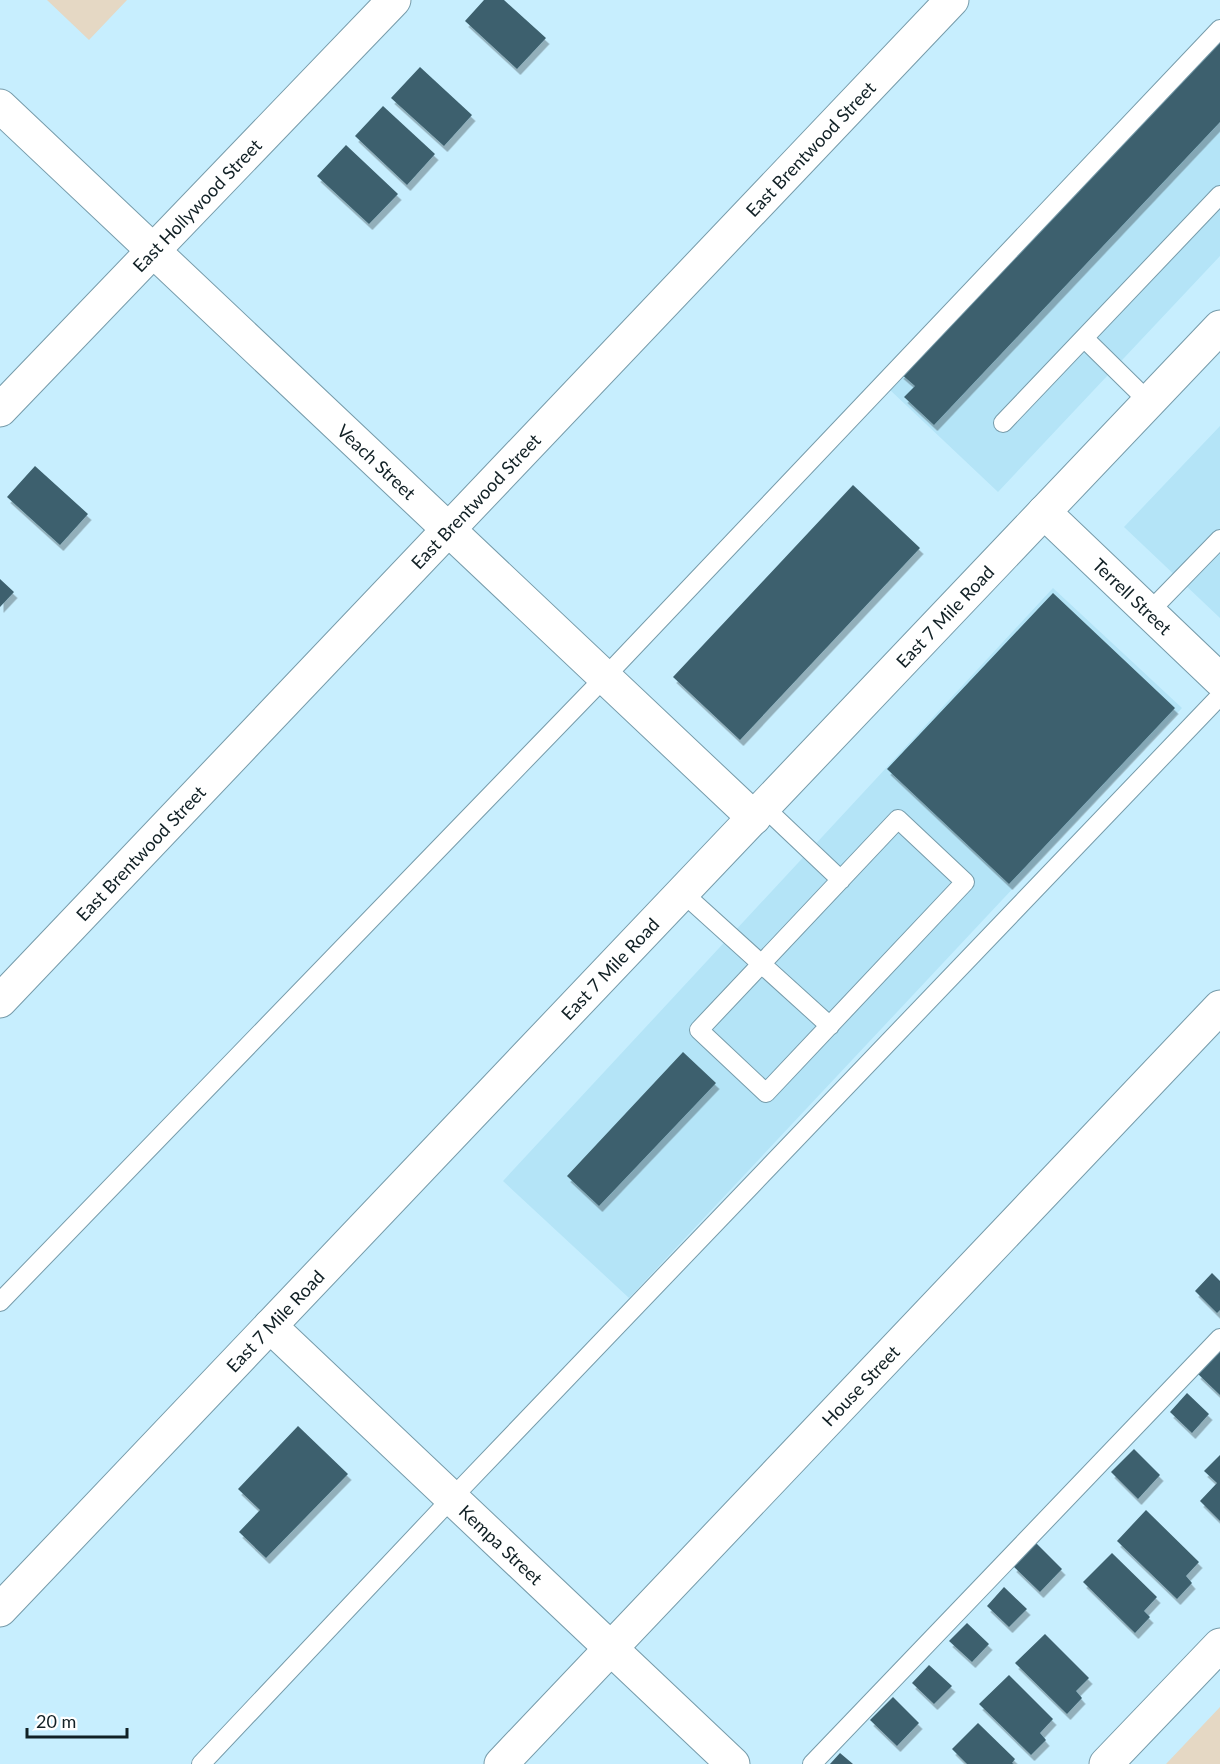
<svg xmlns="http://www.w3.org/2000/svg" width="1220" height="1764" font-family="Lato,sans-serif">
  <defs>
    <filter id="shadow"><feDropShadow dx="3.5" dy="6" stdDeviation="0" flood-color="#0004"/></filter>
  </defs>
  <rect width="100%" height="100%" fill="#c7eefe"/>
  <!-- built -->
  <path fill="#b4e4f7" d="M1220,39V256L998,492L889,389Z
    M1220,426V618L1124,527Z
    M1053,588L1182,708L629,1298L503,1181Z"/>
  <!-- green -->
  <path fill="#e5d8c4" d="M47,0H127L89,40Z
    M1220,1707V1764H1166Z"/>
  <!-- building -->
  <path fill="#3d616e" filter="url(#shadow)" d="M484,0H504L546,38L517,69L465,21Z
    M1220,34V122L934,425L904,397L915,386L900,373Z
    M420,67L472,115L444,146L391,98Z
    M383,106L435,154L407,185L355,136Z
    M346,145L398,194L369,224L317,176Z
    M35,466L88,514L60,545L7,497Z
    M853,485L920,548L740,740L673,677Z
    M0,579L14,592L0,607Z
    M1053,593L1175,708L1009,884L887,769Z
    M683,1052L716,1083L599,1206L567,1176Z
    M1212,1273L1220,1281V1310L1217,1313L1195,1291Z
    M1220,1350V1395L1197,1373Z
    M1187,1393L1209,1414L1192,1433L1170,1412Z
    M298,1426L348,1474L266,1558L239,1532L260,1510L238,1489Z
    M1134,1449L1160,1475L1138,1499L1111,1472Z
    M1220,1455V1521L1200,1501L1217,1483L1204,1471Z
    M1146,1510L1199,1562L1186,1576L1192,1583L1177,1599L1117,1541Z
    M1036,1543L1062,1569L1040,1592L1013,1566Z
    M1112,1553L1157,1597L1144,1611L1150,1617L1135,1633L1083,1582Z
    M1004,1587L1027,1609L1009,1627L987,1606Z
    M967,1623L989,1644L972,1662L949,1641Z
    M1045,1634L1089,1678L1076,1691L1082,1698L1067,1714L1015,1663Z
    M929,1665L952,1686L934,1704L912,1683Z
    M1009,1675L1053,1719L1040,1733L1046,1740L1031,1755L979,1704Z
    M893,1697L919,1723L897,1746L870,1720Z
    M978,1723L1015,1759L1012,1763L1014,1764H967L952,1749Z
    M840,1753L853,1764H830Z"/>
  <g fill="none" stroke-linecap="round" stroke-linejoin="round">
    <!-- service casing -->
    <g stroke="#769baa" stroke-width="20">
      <path id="service" d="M1084,338L1149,402
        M1003,423L1220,195
        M1149,612L1220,539
        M764,807L841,880
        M898,819L965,882L766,1093L699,1030Z
        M683,893L830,1026
        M0,1302L605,677L1220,29
        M201,1764L452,1498L1220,696
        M812,1764L1220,1338"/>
    </g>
    <!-- minor casing -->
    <g stroke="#769baa" stroke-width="35">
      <g id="minor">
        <path id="s1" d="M0,106L754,818"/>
        <path id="s2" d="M0,410L394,0"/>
        <path id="s3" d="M1044,512L1220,680"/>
        <path id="s4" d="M0,1001L952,0"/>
        <path id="s5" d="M270,1326L733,1764"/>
        <path id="s6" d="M501,1764L1220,1007"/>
        <path d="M1106,1764L1220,1645"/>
      </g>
    </g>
    <!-- tertiary casing -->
    <g stroke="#769baa" stroke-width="35">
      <g id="tertiary">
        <path id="s7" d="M0,1610L1220,327"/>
      </g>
    </g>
    <!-- service -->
    <use href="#service" stroke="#fff" stroke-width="18"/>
    <!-- minor -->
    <use href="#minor" stroke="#fff" stroke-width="33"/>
    <!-- tertiary -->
    <use href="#tertiary" stroke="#fff" stroke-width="33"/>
  </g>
  <g text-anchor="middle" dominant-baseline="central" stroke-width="6" stroke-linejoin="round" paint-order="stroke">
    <!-- street labels -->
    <g font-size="18" fill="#112025" stroke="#fff">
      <text stroke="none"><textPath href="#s4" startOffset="1176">East Brentwood Street</textPath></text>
      <text stroke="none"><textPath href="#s2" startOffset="284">East Hollywood Street</textPath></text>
      <text stroke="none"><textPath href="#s1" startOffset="518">Veach Street</textPath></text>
      <text stroke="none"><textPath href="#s4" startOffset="690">East Brentwood Street</textPath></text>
      <text stroke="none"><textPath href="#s3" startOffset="122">Terrell Street</textPath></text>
      <text stroke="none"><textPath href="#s7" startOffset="1371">East 7 Mile Road</textPath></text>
      <text stroke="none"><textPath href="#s4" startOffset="204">East Brentwood Street</textPath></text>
      <text stroke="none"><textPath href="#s7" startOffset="885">East 7 Mile Road</textPath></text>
      <text stroke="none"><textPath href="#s7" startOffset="399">East 7 Mile Road</textPath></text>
      <text stroke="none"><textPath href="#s6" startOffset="522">House Street</textPath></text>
      <text stroke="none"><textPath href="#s5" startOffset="318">Kempa Street</textPath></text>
    </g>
  </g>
  <!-- scale -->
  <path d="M27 1728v9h100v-9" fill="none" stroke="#112025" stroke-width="3"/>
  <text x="36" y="1728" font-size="18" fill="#112025" stroke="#ffffff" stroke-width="4.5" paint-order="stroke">20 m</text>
</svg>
